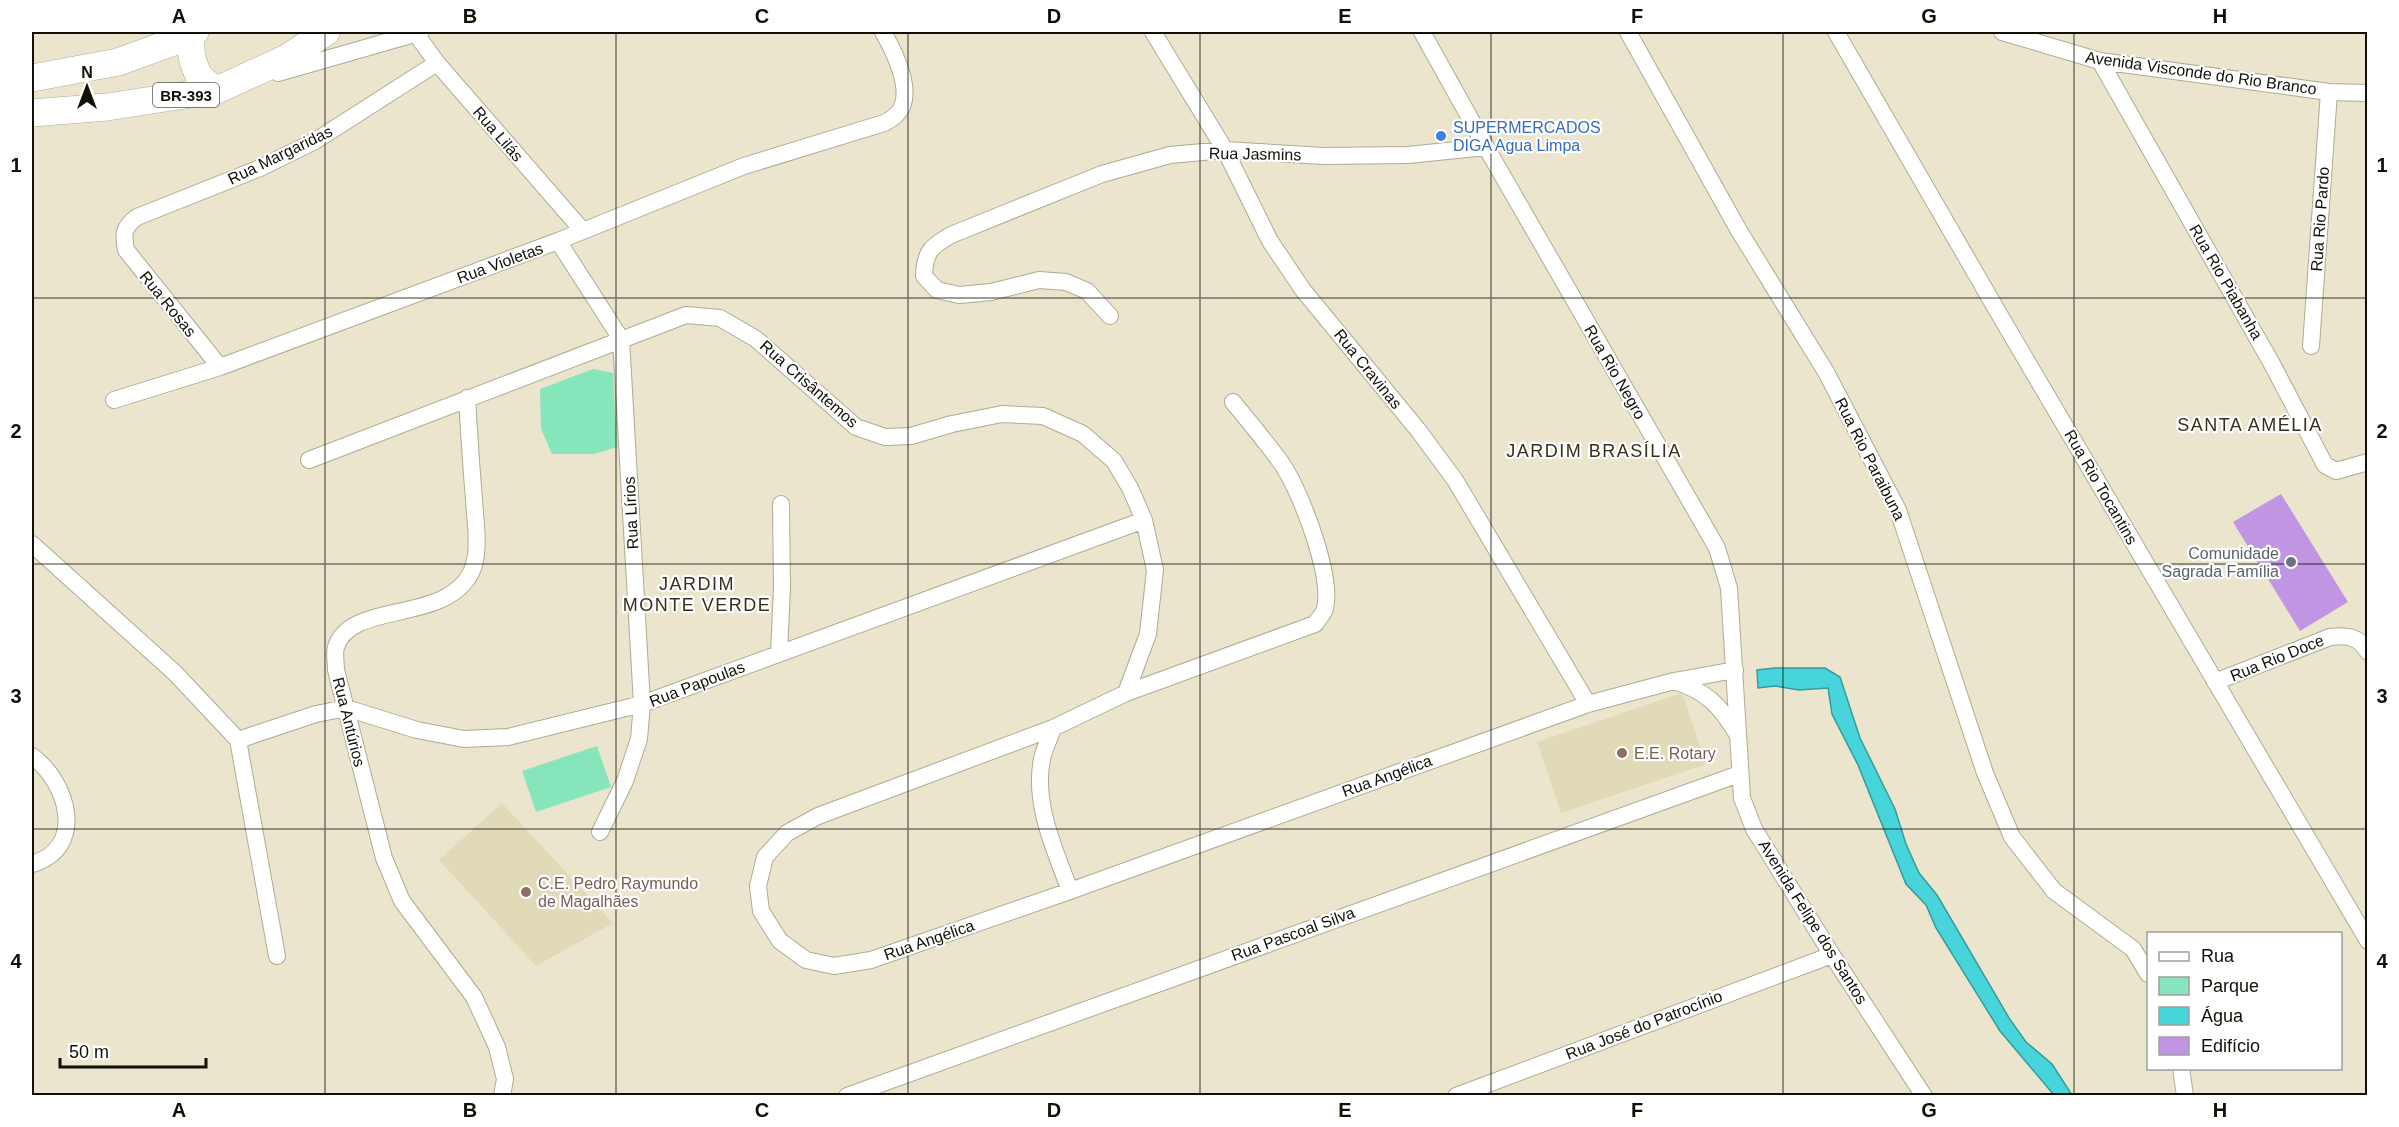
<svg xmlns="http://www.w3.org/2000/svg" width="2399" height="1127" font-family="Helvetica,sans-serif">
  <rect width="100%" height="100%" fill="#eae5cc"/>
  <!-- built -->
  <path fill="#e1dab9" d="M1682,693L1706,764L1561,813L1537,742Z
    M502,803L613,923L536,966L439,860Z"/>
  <!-- green -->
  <path fill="#87e5bb" d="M593,369L613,373L617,447L594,454H552L541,429L540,389Z
    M597,746L611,787L536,812L522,771Z"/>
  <!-- water -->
  <path fill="#47d5db" stroke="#379a9b" stroke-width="1.5" d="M1775,668H1825L1840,677L1860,738L1895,809L1906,844L1919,873L1937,895L2009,1018L2026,1042L2052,1064L2072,1095H2054L2000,1031L1936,928L1926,905L1906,884L1858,765L1832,714L1828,688L1799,690L1775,686L1758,688L1757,670Z"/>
  <!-- building -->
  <path fill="#bf95e4" d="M2281,494L2348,602L2300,631L2233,522Z"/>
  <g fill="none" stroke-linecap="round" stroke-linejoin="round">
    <!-- street casing -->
    <g stroke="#afab92" stroke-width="18">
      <path id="street" d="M1153,32L1225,150L1270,241L1303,290L1418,430L1455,480L1588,704
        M1422,32L1486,147L1717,548L1729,588L1742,798L1754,829L1832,955L1924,1096
        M1628,32L1738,229L1826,372L1898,510L1985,773L2012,837L2054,891L2133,949L2148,974
        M1836,32L2002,319L2368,941
        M2002,32L2100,61L2329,92L2368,93
        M416,34L437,63L583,231
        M2100,61L2272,364L2325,465L2336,471L2368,462
        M278,73L421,32
        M558,241L621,339L642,704L639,739L625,781L600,832
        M1110,316L1087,291L1066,282L1039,280L991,292L959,295L937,290L924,276C925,252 930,247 951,235L1102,174L1170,155L1225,150L1323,156L1408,155L1486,147
        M2311,346L2329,92
        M220,367L126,250C123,235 123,227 137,217L260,168L315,141L437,63
        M467,398C469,432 471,465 474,499C475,520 480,547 473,568C450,626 351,599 336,647C334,653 336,663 336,670L384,858L402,901L474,997L497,1047L505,1079L502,1096
        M114,400L220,367L558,241L744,166L884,123C888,121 893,118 896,115C917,96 894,51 883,32
        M1233,402C1250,423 1267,443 1282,464C1301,492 1333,576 1325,609C1323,615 1318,619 1315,624L1126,693L1053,728L818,816L787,833L765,857L758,886L761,911L780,941L806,960L834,966L871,960L1070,891L1588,704L1674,681L1735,670
        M309,460L686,315L720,318L756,339L856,427L885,437L911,436L952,424L1002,414L1043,416L1083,434L1114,461L1130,488L1144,520L1155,570L1148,634L1126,693
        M32,544L175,673L238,740L277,956
        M779,653L782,587L781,504
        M1674,681C1706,691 1720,705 1737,734
        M2215,682L2330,637C2346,635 2359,636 2368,652
        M1053,728C1050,738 1044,749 1042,759C1033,804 1055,850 1070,891
        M238,740L316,714L346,708L417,730L464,739L508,737L642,704L1144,520
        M32,756C68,782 87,848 32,864
        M2181,1068L2185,1096
        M847,1096L1739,774
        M1456,1096L1832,955"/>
    </g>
    <!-- primary casing -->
    <g stroke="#afab92" stroke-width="28">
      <path id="primary" d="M192,32C188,45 193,68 201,78C205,83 212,86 217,90
        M32,78L118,62L190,36L195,32
        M32,113L107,107L217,90L287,58L326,32"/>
    </g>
    <!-- street -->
    <use href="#street" stroke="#fff" stroke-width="16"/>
    <!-- primary -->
    <use href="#primary" stroke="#fff" stroke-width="27"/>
  </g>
  <!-- grid -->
  <path fill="none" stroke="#111007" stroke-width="1.5" stroke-opacity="0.55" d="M325,32V1096M616,32V1096M908,32V1096M1200,32V1096M1491,32V1096M1783,32V1096M2074,32V1096M32,298H2368M32,564H2368M32,829H2368"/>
  <!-- markers -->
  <circle fill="#3f7fe0" stroke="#fff" stroke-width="2" cx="1441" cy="136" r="6"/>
  <circle fill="#6b7280" stroke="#fff" stroke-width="2" cx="2291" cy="562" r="6"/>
  <g fill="#8d6e63" stroke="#fff" stroke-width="2">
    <circle cx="1622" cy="753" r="6"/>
    <circle cx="526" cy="892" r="6"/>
  </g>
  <g text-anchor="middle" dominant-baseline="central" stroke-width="4.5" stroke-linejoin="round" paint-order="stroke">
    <!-- shield labels -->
    <rect fill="#fff" stroke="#585851" stroke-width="1.5" x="153" y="83" width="66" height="24" rx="4.5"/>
    <g font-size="15" font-weight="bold" fill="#111007">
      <text x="186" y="95">BR-393</text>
    </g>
    <!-- street labels -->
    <g font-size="16" fill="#111007" stroke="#fff">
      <text transform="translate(2201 73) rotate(8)">Avenida Visconde do Rio Branco</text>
      <text transform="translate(498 134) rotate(49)">Rua Lilás</text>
      <text transform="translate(1255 154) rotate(1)">Rua Jasmins</text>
      <text transform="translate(280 155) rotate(-26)">Rua Margaridas</text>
      <text transform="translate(2320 219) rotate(-86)">Rua Rio Pardo</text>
      <text transform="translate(500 263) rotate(-20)">Rua Violetas</text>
      <text transform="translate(2226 282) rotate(60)">Rua Rio Piabanha</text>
      <text transform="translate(168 304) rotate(51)">Rua Rosas</text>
      <text transform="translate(1368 369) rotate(51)">Rua Cravinas</text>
      <text transform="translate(1615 372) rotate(60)">Rua Rio Negro</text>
      <text transform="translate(809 384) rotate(41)">Rua Crisântemos</text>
      <text transform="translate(1870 459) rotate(63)">Rua Rio Paraibuna</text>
      <text transform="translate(2101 487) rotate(60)">Rua Rio Tocantins</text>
      <text transform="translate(631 513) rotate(-93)">Rua Lírios</text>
      <text transform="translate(2277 658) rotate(-22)">Rua Rio Doce</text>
      <text transform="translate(697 684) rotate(-21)">Rua Papoulas</text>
      <text transform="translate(349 722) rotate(76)">Rua Antúrios</text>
      <text transform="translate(1387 776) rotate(-20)">Rua Angélica</text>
      <text transform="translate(1813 922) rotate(58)">Avenida Felipe dos Santos</text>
      <text transform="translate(1293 934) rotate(-20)">Rua Pascoal Silva</text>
      <text transform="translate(929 940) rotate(-19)">Rua Angélica</text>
      <text transform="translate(1644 1025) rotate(-21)">Rua José do Patrocínio</text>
    </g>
    <!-- shop labels -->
    <g font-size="16" fill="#366cbe" stroke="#fff" text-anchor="start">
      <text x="1453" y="127">SUPERMERCADOS<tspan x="1453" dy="18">DIGA Agua Limpa</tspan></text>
    </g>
    <!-- worship labels -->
    <g font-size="16" fill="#5b616d" stroke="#fff" text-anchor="end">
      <text x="2279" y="553">Comunidade<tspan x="2279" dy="18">Sagrada Família</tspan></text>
    </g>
    <!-- education labels -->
    <g font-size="16" fill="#785e54" stroke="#fff" text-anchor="start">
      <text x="1634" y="753">E.E. Rotary</text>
      <text x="538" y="883">C.E. Pedro Raymundo<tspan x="538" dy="18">de Magalhães</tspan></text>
    </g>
    <!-- neighbourhood labels -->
    <g font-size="18" letter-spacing="1.5" fill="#35301c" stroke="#fff">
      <text x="2250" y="425">SANTA AMÉLIA</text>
      <text x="1594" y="451">JARDIM BRASÍLIA</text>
      <text x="697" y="584">JARDIM<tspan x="697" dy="21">MONTE VERDE</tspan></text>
    </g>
  </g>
  <!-- border -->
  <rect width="2399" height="1127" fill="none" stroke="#ffffff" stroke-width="66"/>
  <!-- legend -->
  <rect x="2147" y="932" width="195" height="138" fill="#ffffff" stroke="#a09f9c" stroke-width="1.5"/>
  <rect x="2159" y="952" width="30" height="9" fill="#ffffff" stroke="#a09f9c" stroke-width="1.5"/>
  <text x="2201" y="962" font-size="18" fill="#111007">Rua</text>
  <rect x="2159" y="977" width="30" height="18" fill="#87e5bb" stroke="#a09f9c" stroke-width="1.5"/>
  <text x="2201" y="992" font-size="18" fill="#111007">Parque</text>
  <rect x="2159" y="1007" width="30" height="18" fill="#47d5db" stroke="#a09f9c" stroke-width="1.5"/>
  <text x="2201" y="1022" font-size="18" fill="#111007">Água</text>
  <rect x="2159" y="1037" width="30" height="18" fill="#bf95e4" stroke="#a09f9c" stroke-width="1.5"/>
  <text x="2201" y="1052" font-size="18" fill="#111007">Edifício</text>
  <!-- north arrow -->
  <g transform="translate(87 87)" stroke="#ffffff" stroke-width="4.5" paint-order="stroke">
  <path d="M0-4.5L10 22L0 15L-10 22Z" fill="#111007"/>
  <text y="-9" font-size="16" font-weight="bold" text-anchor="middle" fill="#111007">N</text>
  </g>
  <!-- scale -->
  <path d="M60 1058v9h146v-9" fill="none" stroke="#111007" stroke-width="3"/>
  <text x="69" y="1058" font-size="18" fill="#111007" stroke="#ffffff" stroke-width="4.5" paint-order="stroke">50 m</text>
  <rect x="33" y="33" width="2333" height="1061" fill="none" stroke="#111007" stroke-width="2"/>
  <g font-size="20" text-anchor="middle" font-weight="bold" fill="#111007">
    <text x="179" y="23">A</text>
    <text x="470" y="23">B</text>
    <text x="762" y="23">C</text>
    <text x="1054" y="23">D</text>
    <text x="1345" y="23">E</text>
    <text x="1637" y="23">F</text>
    <text x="1929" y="23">G</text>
    <text x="2220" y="23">H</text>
    <text x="16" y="172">1</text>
    <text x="2382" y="172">1</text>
    <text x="16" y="438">2</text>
    <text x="2382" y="438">2</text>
    <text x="16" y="703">3</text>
    <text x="2382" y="703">3</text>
    <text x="16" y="968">4</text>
    <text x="2382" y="968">4</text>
    <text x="179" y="1117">A</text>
    <text x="470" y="1117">B</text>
    <text x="762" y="1117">C</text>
    <text x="1054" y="1117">D</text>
    <text x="1345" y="1117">E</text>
    <text x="1637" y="1117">F</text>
    <text x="1929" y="1117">G</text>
    <text x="2220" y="1117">H</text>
  </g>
</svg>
